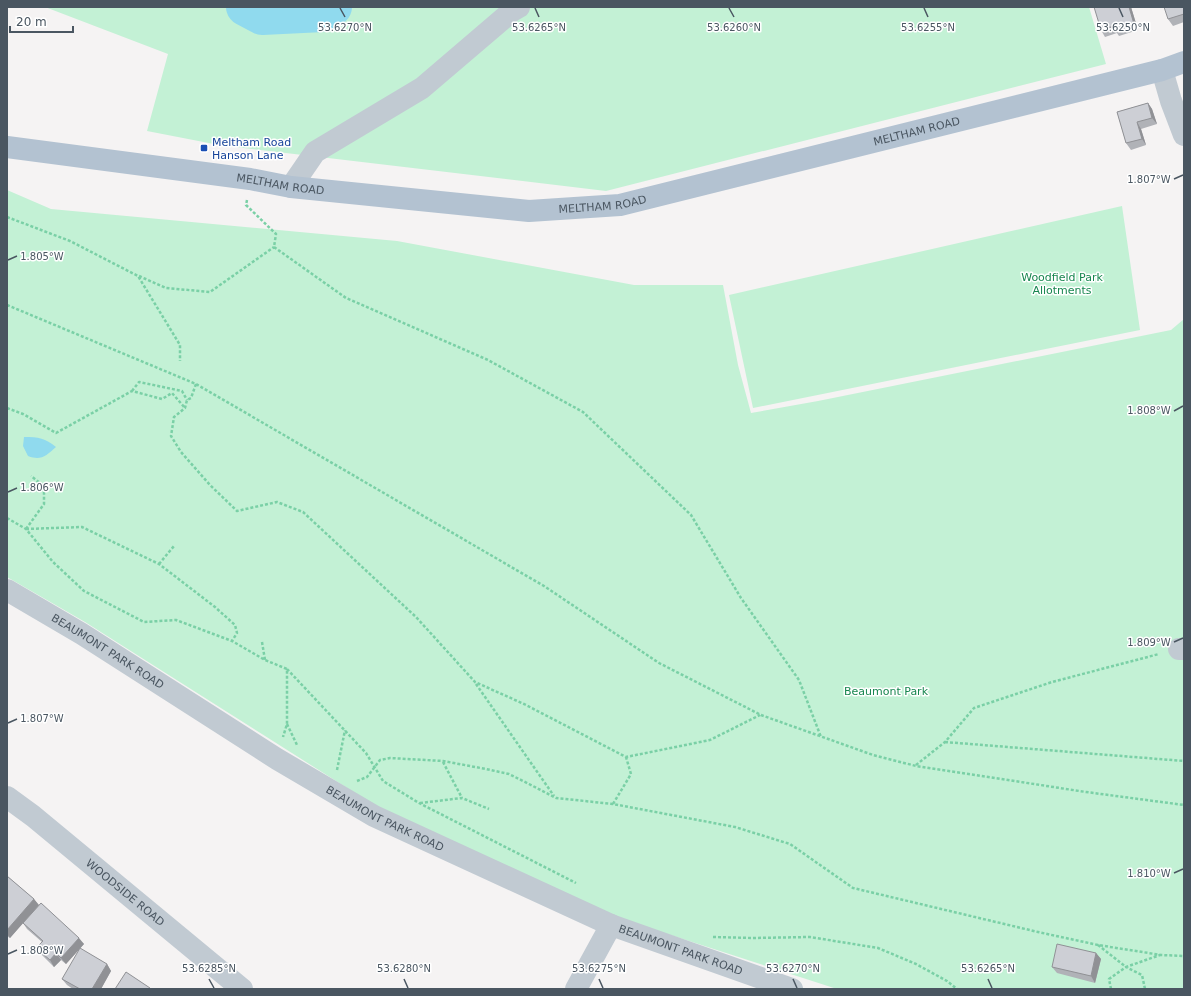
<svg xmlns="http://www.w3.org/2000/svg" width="1191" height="996" font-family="'DejaVu Sans',sans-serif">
  <rect width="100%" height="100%" fill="#f5f3f3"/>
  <!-- green -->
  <path fill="#c3f1d5" d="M45,7H1089L1106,64L606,191L219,145L147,131L168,54Z
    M7,190L51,209L397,241L634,285H723L738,365L751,413L818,401L1171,330L1184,319V989H837L584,907L374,805L85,622L7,577Z
    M1122,206L1140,330L753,408L729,295Z"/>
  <!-- water -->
  <path fill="#90daee" d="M24,437C39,437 45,438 56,447C46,456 41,461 28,456L23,446Z"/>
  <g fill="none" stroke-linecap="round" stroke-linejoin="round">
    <!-- river -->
    <path stroke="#90daee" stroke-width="38" d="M245,7L262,16L323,13L333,7"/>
    <!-- path -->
    <path stroke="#7ad0a6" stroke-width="2.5" stroke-dasharray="3 2" stroke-linecap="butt" d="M247,200L246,205L276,234L274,247L346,298L488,360L583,412L691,515L741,598L799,680L821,737
      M7,217L70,241L138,276L180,345V361
      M139,276L166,288L210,292L274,247
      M7,305L196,384L544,586L659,663L761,715L873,755L916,766L1086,792L1184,805
      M196,384L191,398L187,400L185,408L174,417L171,436L181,452L210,485L237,511L277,502L303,512L416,617L475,682L524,704L626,757L710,740L760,715
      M132,391L139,382L182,391L187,400
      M7,408L23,414L56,433L132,391L162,399L172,393L185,408
      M7,518L26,529L53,562L84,591L144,622L176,620L232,641L265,660L287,669V724L283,737
      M26,529L82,527L159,564L215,607L235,625L237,633L232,641
      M26,529L44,504V486L31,476
      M159,564L174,546
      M262,642L265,660
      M287,669L366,753L383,781L419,803L576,883
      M476,684L554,796
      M287,724L297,745
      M945,742L1184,761
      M443,762L462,798
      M916,765L945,742L974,708L1052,682L1159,654
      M337,770L345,730
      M357,781L367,777L380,760L390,758L443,761L486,769L509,774L529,784L556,798L613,804L735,827L790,844L853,888L1038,932L1098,945L1161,955L1184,956
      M420,803L462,798L489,809
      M613,804L631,774L626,757
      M713,937L753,938L810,937L878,948L916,964L947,981L957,989
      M1098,945L1126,967L1160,955
      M1111,989L1109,979L1126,967L1142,975L1145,989"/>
    <!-- minor -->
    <g stroke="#c1cad2" stroke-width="22">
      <path d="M1162,70L1171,101L1184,135"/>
      <path d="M291,187L315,152L422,88L512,11L519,7"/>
      <path id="s1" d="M7,590L82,634L277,759L374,816L611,925L792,989"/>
      <path d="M1179,649H1184"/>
      <path id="s2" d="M7,797L33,816L242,989"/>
      <path d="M576,989L611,925"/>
    </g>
    <!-- major -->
    <path stroke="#b3c2d1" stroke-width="22" id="s3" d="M7,147L250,179L291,187L529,211L620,205L1162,70L1184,62"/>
  </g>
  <!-- wall -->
  <path fill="#b0b2b7" d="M1131,7L1138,30L1119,36L1117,33L1105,37L1101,30Z
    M1184,7V22L1173,26L1168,19Z
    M1148,103L1152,109L1157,124L1141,129L1146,145L1131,150L1126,143L1117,112Z
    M7,876L34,899L38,905L84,944L66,964L61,960L54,967L41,954L36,948L42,942L27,929L23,923L10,938L7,936Z
    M1096,953L1101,959L1095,983L1057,973L1052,967Z
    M107,964L111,971L101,989H73L67,985L62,979Z"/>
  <!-- shaded-wall -->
  <path fill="#909195" d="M1129,7H1131L1138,30L1134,24Z
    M1148,103L1152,109L1157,124L1152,118Z
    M1137,122L1141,129L1146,145L1142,139Z
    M34,899L39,905L10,938L7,934V930Z
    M79,938L84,944L66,964L61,958Z
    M56,953L61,960L54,967L50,960Z
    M1096,953L1101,959L1095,983L1091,976Z
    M107,964L111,971L101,989H92Z"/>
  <!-- building -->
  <path fill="#cdcfd5" stroke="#909195" d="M1094,7H1129L1134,24L1115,30L1114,26L1101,30Z
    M1164,7H1184V14L1168,19Z
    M1148,103L1152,118L1137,122L1142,139L1126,143L1117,112Z
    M7,876L34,899L7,930Z
    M41,903L79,938L61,958L56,953L50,960L36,948L43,941L23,923Z
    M1057,944L1096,953L1091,976L1052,967Z
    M80,948L107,964L92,989H80L62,979Z
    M126,972L150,988L149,989H115Z"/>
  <!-- ticks -->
  <path fill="none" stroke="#4a5661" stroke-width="1.5" d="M340,8L345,17M535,8L539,17M729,8L734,17M924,8L928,17M1119,8L1123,17M1174,179L1183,175M8,260L17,256M1174,411L1183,406M8,492L17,488M1174,642L1183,638M8,723L17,719M1174,873L1183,869M8,954L17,950M209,979L214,988M404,979L408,988M599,979L603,988M793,979L797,988M988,979L992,988"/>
  <!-- markers -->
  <rect fill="#1a4fb4" stroke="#fff" stroke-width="1.5" x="200" y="144" width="8" height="8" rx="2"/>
  <g text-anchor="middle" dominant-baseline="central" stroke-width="3" stroke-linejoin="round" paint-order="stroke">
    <!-- street labels -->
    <g font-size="11" fill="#4a5661" stroke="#fff">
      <text stroke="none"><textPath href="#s3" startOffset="923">MELTHAM ROAD</textPath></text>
      <text stroke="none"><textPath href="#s3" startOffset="276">MELTHAM ROAD</textPath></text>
      <text stroke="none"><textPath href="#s3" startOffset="600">MELTHAM ROAD</textPath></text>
      <text stroke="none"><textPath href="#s1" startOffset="118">BEAUMONT PARK ROAD</textPath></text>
      <text stroke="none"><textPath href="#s1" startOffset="442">BEAUMONT PARK ROAD</textPath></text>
      <text stroke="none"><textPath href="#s2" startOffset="152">WOODSIDE ROAD</textPath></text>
      <text stroke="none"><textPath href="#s1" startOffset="766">BEAUMONT PARK ROAD</textPath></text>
    </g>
    <!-- transit labels -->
    <g font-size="11" fill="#164399" stroke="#fff" text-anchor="start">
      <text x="212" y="142">Meltham Road<tspan x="212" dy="13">Hanson Lane</tspan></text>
    </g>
    <!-- park labels -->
    <g font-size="11" fill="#17864f" stroke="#fff">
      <text x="1062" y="277">Woodfield Park<tspan x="1062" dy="13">Allotments</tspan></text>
      <text x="886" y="691">Beaumont Park</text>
    </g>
  </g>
  <g font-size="10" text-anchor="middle" fill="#4a5661" stroke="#fff" stroke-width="3" stroke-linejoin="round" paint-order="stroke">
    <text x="345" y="31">53.6270°N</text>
    <text x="539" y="31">53.6265°N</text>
    <text x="734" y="31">53.6260°N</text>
    <text x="928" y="31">53.6255°N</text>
    <text x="1123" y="31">53.6250°N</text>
    <text x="1149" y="183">1.807°W</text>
    <text x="42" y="260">1.805°W</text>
    <text x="1149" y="414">1.808°W</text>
    <text x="42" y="491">1.806°W</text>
    <text x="1149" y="646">1.809°W</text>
    <text x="42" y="722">1.807°W</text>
    <text x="1149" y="877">1.810°W</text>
    <text x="42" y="954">1.808°W</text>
    <text x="209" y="972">53.6285°N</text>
    <text x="404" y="972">53.6280°N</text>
    <text x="599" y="972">53.6275°N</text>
    <text x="793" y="972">53.6270°N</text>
    <text x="988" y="972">53.6265°N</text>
  </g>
  <!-- border -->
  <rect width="1191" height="996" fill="none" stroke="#4a5661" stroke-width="16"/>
  <!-- scale -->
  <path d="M10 26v6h63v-6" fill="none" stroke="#4a5661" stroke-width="2"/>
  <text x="16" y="26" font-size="12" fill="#4a5661" stroke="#ffffff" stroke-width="3" paint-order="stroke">20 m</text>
</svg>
